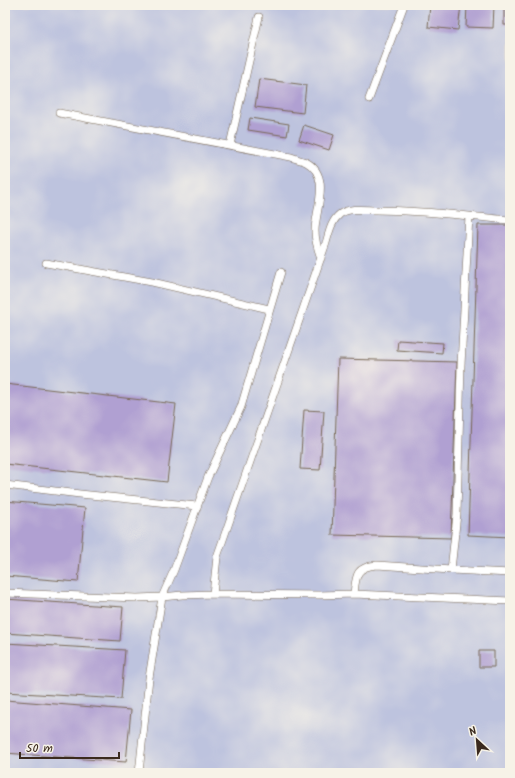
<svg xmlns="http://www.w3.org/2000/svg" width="515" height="778" font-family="Kalam,sans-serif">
  <rect width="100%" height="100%" fill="#f7f3e8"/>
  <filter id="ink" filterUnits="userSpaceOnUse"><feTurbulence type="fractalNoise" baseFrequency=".025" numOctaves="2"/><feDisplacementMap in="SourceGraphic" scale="8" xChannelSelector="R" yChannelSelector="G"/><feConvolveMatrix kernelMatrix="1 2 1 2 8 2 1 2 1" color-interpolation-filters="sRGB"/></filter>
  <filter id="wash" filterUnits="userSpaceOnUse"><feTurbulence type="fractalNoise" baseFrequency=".012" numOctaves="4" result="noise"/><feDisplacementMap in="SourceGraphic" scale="16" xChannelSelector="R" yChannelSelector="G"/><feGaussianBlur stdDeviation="0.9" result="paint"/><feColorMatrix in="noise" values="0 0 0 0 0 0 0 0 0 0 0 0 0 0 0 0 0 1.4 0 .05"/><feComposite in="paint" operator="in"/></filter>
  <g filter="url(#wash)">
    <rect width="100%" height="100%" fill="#eddfbd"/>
    <!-- industrial -->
    <path fill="#bdc3de" d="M5,5H510V773H5Z"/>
    <g id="blocks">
      <!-- building -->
      <path fill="#b0a0d2" d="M430,5H461L458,30L428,27Z
        M467,5H494L493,28L466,27Z
        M504,5H510V25H504Z
        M259,79L306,85L303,113L255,107Z
        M250,118L289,124L287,136L248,130Z
        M304,125L334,135L329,150L299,140Z
        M478,225H510V537L468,535Z
        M398,340L443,343L442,353L397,350Z
        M338,359L457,362L451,538L332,535Z
        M5,384L176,404L167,482L5,464Z
        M304,410L324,411L320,470L300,469Z
        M5,501L85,508L78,582L5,576Z
        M5,599L123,607L120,641L5,633Z
        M5,643L125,650L121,699L5,692Z
        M479,651H494V667H479Z
        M5,700L131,710L126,762L5,753Z"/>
    </g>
  </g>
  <g filter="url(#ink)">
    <use href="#blocks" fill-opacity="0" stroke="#796956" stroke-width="1"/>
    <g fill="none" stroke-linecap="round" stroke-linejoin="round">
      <!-- service casing -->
      <g stroke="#796956" stroke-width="8">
        <path id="service" d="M369,99L404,5
          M59,113L291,157C296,159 301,160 306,162C332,176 315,210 315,231C315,240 318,250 321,258
          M230,145L259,17
          M510,220C465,216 421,210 376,210C366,210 350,207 340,214C331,221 329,233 326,243L217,557L213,594L319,595L354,594L510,601
          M46,263L152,282L269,309
          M5,485L80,494L197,506
          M451,570L510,573
          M5,593L137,598L162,597L174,570L208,477L241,407L281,272
          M354,594C356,576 355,567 377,565L451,570L457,514L461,365L469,216
          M139,773L149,678L162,597L182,595L213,594"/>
      </g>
      <!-- service -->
      <use href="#service" stroke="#fff" stroke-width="7"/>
    </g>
  </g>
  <!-- margin -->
  <rect width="515" height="778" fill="none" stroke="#f7f3e8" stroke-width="20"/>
  <!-- north arrow -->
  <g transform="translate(477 740) rotate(334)" stroke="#f7f3e8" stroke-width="3" paint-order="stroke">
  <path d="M0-3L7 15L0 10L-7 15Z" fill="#3b2a1e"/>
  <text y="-6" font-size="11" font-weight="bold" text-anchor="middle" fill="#3b2a1e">N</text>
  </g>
  <!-- scale -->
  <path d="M20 752v6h99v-6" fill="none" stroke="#3b2a1e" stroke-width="2"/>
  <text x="26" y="752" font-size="12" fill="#3b2a1e" stroke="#f7f3e8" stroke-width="3" paint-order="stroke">50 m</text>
</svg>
